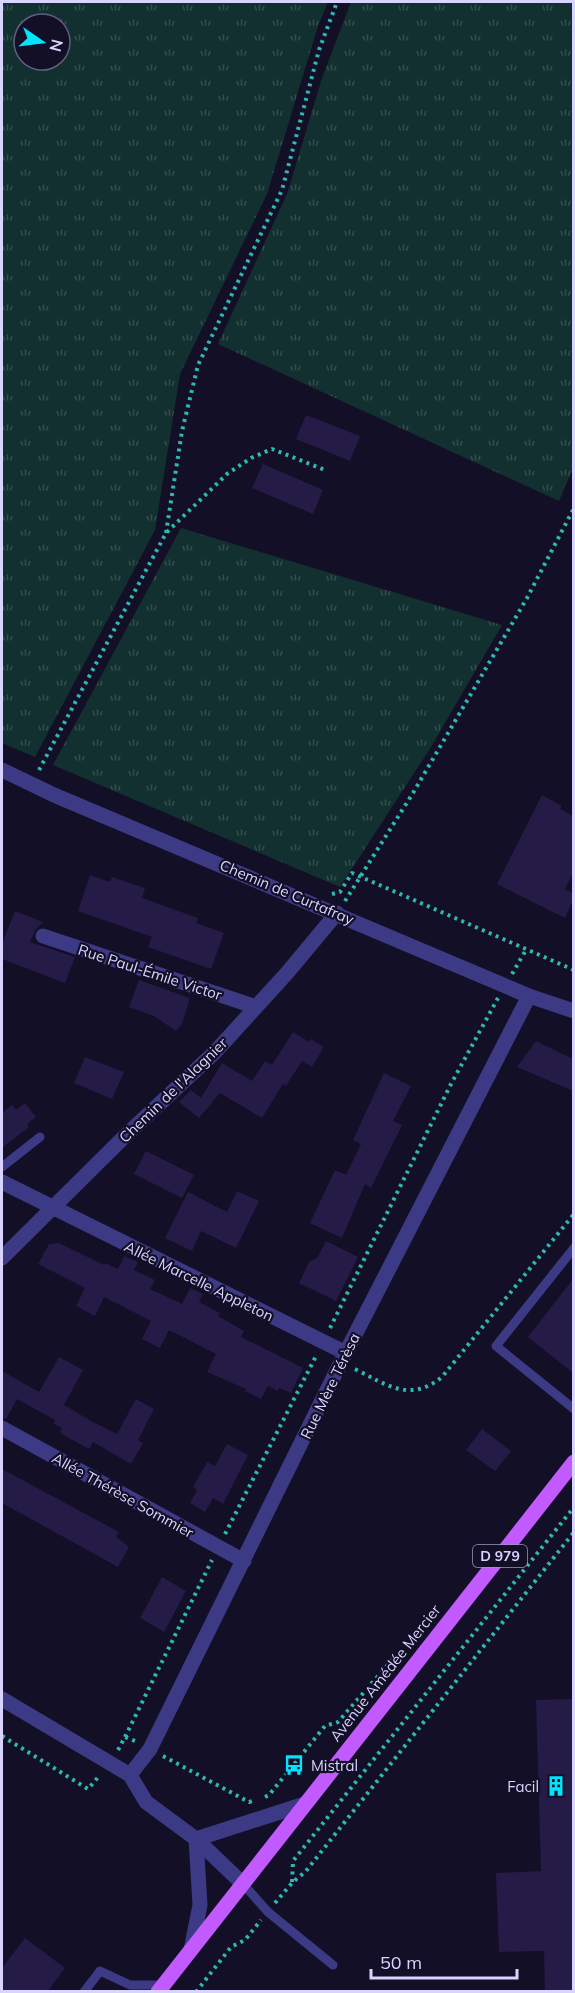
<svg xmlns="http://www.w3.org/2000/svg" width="575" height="1993" font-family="Mulish,sans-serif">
  <defs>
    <pattern id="grass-tufts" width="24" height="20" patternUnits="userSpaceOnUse" patternTransform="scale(1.5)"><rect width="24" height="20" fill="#12302f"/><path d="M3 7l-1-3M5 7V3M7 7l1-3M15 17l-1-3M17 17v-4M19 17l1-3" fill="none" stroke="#344d4e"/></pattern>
  </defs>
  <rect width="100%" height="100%" fill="#130f26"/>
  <!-- grass -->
  <path fill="url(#grass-tufts)" fill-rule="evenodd" d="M2,2H328L318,26L267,194L180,374L155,530L35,757L2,743ZM24,24H60V60H24Z
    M351,2H573L574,466L559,501L218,344L287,194L322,78Z
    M181,528L502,625L431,747L340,887L53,765Z"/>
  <!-- building -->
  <path fill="#241b47" d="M306,415L360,436L350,461L296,439Z
    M263,464L323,490L313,514L252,488Z
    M542,795L562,806L560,809L573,816V873L565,889L573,893V900L565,918L497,884Z
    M90,875L110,882L112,877L145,888L142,898L198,918L196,923L224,933L211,969L148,947L152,937L78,911Z
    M15,911L43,922L36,929L30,942L75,957L65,983L2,959V943Z
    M139,980L190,998L182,1024L176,1031L154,1016L129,1007Z
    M293,1032L309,1042L311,1039L324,1047L312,1067L302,1061L286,1086L283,1084L262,1118L220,1093L199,1118L179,1102L191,1090L201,1098L222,1063L252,1081L265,1061L272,1065Z
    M536,1041L573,1059V1091L517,1067Z
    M85,1057L124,1072L112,1099L74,1083Z
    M384,1073L411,1086L393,1121L402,1125L371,1188L365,1184L342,1238L310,1223L335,1170L346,1175L361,1144L353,1140Z
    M25,1103L36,1117L27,1124L29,1127L2,1148V1113L12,1105L16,1110Z
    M146,1151L194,1175L182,1198L134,1174Z
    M237,1191L259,1201L236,1248L201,1231L192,1251L165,1238L188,1192L227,1212Z
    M326,1241L358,1257L336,1301L299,1283L309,1262L317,1258Z
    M59,1243L104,1265L105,1263L118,1269L124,1256L138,1262L134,1270L155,1280L150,1289L182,1304L190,1288L203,1294L199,1302L220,1313L218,1316L244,1331L241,1337L303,1368L291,1393L279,1388L278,1391L268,1386L261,1399L245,1391L246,1389L207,1372L216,1354L169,1330L160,1348L142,1339L151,1321L104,1297L95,1316L76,1306L85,1288L38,1264L49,1244Z
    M573,1279V1373L528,1337Z
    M59,1357L83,1370L64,1405L91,1421L117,1434L136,1399L154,1409L138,1440L143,1443L131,1464L93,1442L89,1449L60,1433L62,1428L54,1424L55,1420L17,1399L6,1419L2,1418V1371L39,1392Z
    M482,1429L511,1451L495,1471L466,1450Z
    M227,1444L248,1455L223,1504L213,1498L205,1512L190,1503L197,1490L193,1487L207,1462L215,1466Z
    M2,1469L119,1532L116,1537L129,1547L118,1567L2,1503Z
    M162,1577L186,1591L164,1632L140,1618Z
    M573,1699V1992H545L544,1951L499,1952L496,1873L541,1871L536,1700Z
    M25,1938L65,1968L47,1992H2V1968Z"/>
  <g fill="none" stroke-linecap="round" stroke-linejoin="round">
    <!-- path -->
    <path stroke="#2fb8b0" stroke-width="4" stroke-dasharray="3 4.5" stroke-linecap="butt" d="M166,533L182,431L198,365L282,190L319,50L337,2
      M39,770L166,533L227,474L251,458L272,449L325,470
      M332,894L340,892L352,873L574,970
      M345,901L413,793L527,598L574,508
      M512,974L527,948
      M330,1328L451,1084L498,998
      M355,1369C387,1385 410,1403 442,1377L574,1214
      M225,1534L316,1356
      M2,1736L88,1789L100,1775
      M125,1737L212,1560
      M118,1750L125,1737L135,1741
      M163,1756L249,1802L252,1801
      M265,1797L269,1795L325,1726L338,1722L393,1659L401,1657
      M292,1882L293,1861L574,1507
      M275,1903L292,1883L306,1871L574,1532
      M196,1992L231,1947L245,1940L261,1920"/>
    <!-- service -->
    <path stroke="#3d3a85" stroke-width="9" d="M2,1167L40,1137
      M574,1248L496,1346L574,1409
      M243,1884L268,1912L333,1965
      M84,1992L100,1971L130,1985H163"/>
    <!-- minor -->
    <path stroke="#3d3a85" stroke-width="15" d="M2,770L54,795L529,996L574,1011
      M43,936L256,1007
      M2,1182L346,1353
      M2,1258L124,1137L215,1052L287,973L337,913
      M2,1428L244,1561
      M2,1699L130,1775L146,1802L196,1839L243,1884
      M130,1775L150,1749L341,1362L529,996
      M191,1950L200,1905L196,1839L305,1804"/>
    <!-- primary -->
    <path stroke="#c25bff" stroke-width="15" d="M158,1992L574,1462"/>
  </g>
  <!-- icons -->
  <defs>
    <g id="bus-bare" transform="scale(1.62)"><path d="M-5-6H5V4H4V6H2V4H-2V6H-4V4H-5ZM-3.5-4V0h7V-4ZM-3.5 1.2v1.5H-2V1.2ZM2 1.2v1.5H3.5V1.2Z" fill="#00e5ff" stroke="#130f26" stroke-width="2.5" paint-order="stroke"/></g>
    <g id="building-bare" transform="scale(1.62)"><path d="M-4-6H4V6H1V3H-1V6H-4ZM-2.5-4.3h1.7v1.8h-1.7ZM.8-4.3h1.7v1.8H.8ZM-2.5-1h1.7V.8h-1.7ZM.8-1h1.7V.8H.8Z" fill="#00e5ff" stroke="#130f26" stroke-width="2.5" paint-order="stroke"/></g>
  </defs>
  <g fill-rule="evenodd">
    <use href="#bus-bare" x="294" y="1765"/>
    <use href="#building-bare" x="556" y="1786"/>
  </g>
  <g text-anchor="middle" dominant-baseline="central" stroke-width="4.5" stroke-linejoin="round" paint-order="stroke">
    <!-- shield labels -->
    <rect fill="#130f26" stroke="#9e99be" stroke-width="1.5" x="473" y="1545" width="54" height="22" rx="4.5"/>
    <g font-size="14" font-weight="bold" fill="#d9d4ff">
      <text x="500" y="1556">D 979</text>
    </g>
    <!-- street labels -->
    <g font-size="15" fill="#d9d4ff" stroke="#130f26">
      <text transform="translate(287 892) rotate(23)">Chemin de Curtafray</text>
      <text transform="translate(150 972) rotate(18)">Rue Paul-Émile Victor</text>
      <text transform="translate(173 1090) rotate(-44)">Chemin de l'Alagnier</text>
      <text transform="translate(199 1281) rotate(26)">Allée Marcelle Appleton</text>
      <text transform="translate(330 1386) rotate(-64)">Rue Mère Térèsa</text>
      <text transform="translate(123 1495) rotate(29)">Allée Thérèse Sommier</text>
      <text transform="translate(385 1673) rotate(-52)">Avenue Amédée Mercier</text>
    </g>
    <!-- poi labels -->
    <g font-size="15" fill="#d9d4ff" stroke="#130f26" text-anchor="start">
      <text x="311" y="1765">Mistral</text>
      <text x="539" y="1786" text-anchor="end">Facil</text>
    </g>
  </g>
  <!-- border -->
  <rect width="575" height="1993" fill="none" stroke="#d9d4ff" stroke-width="6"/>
  <!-- north arrow -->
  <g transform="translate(42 42) rotate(104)"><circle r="28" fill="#130f26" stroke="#625e7d" stroke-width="1.5"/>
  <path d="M0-4.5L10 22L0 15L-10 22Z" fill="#00e5ff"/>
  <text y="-9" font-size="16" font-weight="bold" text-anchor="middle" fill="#d9d4ff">N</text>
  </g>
  <!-- scale -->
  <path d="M371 1969v9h146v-9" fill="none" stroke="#d9d4ff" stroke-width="3"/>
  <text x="380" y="1969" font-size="18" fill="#d9d4ff" stroke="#130f26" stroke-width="4.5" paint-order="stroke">50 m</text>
</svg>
